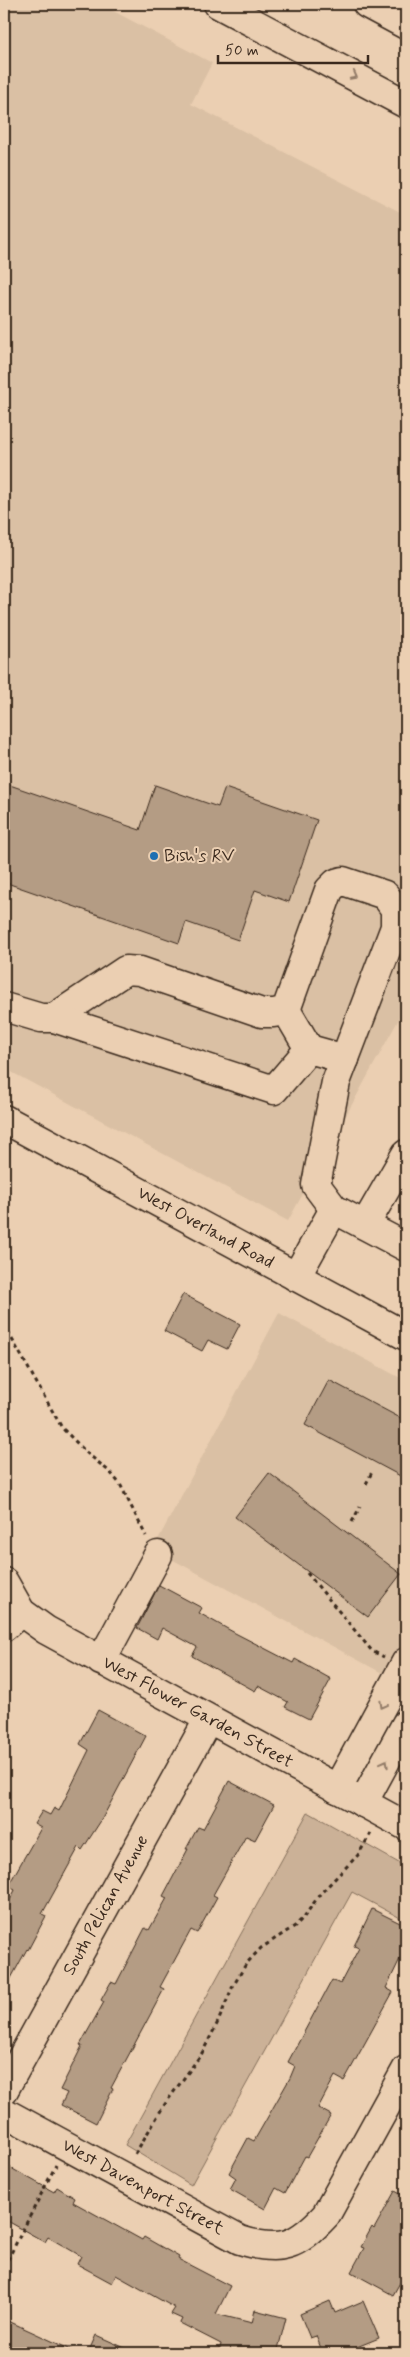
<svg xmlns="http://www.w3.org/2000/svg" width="410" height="2357" font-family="Mynerve,sans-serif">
  <rect width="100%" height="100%" fill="#ebcfb2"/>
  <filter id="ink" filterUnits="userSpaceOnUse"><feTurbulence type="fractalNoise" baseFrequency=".02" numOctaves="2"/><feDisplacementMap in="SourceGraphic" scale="10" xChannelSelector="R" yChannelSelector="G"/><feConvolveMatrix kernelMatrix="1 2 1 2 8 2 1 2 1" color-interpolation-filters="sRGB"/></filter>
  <g filter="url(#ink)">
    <!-- built -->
    <path fill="#dac0a4" d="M4,4H100L212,63L191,104L406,215V1006L288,1221L4,1068Z
      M279,1313L406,1381V1686L153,1549Z"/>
    <!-- green -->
    <path fill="#cbb197" stroke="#836e5a" d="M308,1812L406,1867V1921L352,1892L191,2185L125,2145Z"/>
    <!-- building -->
    <path fill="#b49c84" stroke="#3b2a1e" d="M4,783L140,830L155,785L218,807L225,788L317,820L289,902L255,890L238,940L186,922L179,943L4,882Z
      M183,1294L240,1324L227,1349L208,1340L202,1351L164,1331Z
      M329,1380L406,1421V1479L305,1425Z
      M269,1473L401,1574L368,1617L235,1517Z
      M159,1585L202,1608L199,1613L235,1633L293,1663L295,1659L331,1679L309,1719L285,1707L288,1702L258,1686L255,1691L192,1656L197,1647L162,1628L157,1639L137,1628Z
      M98,1710L146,1736L102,1819L82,1850L79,1847L42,1914L46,1916L28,1950L27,1949L4,1991V1912L15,1890L8,1886L41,1828L34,1824L42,1811L50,1815L54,1808L59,1811L89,1750L80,1744Z
      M229,1781L274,1805L255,1840L246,1836L213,1895L217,1897L197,1933L191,1930L160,1987L164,1989L111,2088L113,2089L96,2123L61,2105L67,2093L60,2090L82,2046L80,2045L104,2002L101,2000L111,1982L116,1984L145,1928L149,1930L167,1898L163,1896L188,1849H186L198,1827L203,1829Z
      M372,1909L406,1926V1962L400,1959L386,1988L393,1992L344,2081L335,2076L318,2108L331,2115L307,2157L305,2156L285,2193L276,2188L265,2209L230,2189L236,2178L229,2173L248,2138L254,2141L290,2078L295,2066L288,2062L332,1980L340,1984L359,1948L354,1946Z
      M9,2167L54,2192L57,2187L75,2198L73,2202L142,2240L144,2237L179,2257L178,2259L230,2286L216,2314L252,2323L255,2310L286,2318L277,2353H219L221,2344L180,2323L182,2319L171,2314L175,2308L116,2275L112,2283L77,2264L81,2256L48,2237L45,2242L4,2219V2176Z
      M395,2191L406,2197V2272L393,2295L351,2272L364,2248L361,2247L372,2227L374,2229Z
      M330,2301L335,2313L363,2301L379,2338L342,2353H323L316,2336L310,2338L300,2314Z
      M4,2319L78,2353H4Z
      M96,2335L136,2353H88Z"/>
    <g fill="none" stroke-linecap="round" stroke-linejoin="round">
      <!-- minor casing -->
      <g stroke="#3b2a1e" stroke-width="31">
        <g id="minor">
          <path d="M4,1007L41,1018H54L126,970L140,971L262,1013H274L286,1010L329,890L336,883L343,881L385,895L395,909V927L336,1082L316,1185L334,1209L406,1247"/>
          <path d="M286,1010L309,1049"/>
          <path d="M54,1018L274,1090L309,1049L345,1059"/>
          <path id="s1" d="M4,1119L406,1336"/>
          <path d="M365,1225L406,1154"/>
          <path d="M296,1277L334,1209"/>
          <path id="s2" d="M4,1582L21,1612L46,1630L406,1826"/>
          <path d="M4,1627L21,1612"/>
          <path d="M101,1661L158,1555"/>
          <path d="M337,1789L406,1662"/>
          <path d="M363,1803L406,1724"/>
          <path id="s3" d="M4,2090L208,1720"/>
          <path id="s4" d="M4,2112L240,2240C281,2253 297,2246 326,2215L406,2070"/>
        </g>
      </g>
      <!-- highway casing -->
      <g stroke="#3b2a1e" stroke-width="31">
        <path id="highway" d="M218,4L406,104
          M367,4L406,25"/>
      </g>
      <!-- path -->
      <path stroke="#3b2a1e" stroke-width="3" stroke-dasharray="4 4" stroke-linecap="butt" d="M4,1325L62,1428L88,1454L110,1472L120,1484L146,1536
        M366,1484L373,1470
        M352,1522L360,1507
        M307,1573L372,1651L384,1657
        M135,2154L163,2107L202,2053L218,2022L232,1988L246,1964L261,1948L295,1926L304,1917L320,1894L358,1855L371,1833
        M4,2267L56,2165"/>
      <!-- minor -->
      <use href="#minor" stroke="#ebcfb2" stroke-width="28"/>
      <!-- highway -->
      <use href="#highway" stroke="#ebcfb2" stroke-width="28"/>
    </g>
    <!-- one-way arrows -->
    <defs><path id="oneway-chevron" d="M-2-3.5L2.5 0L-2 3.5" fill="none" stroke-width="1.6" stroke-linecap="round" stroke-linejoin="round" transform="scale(1.25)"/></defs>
    <g stroke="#937c68">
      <use href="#oneway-chevron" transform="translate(354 76) rotate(28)"/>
      <use href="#oneway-chevron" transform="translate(383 1705) rotate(119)"/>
      <use href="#oneway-chevron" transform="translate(385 1763) rotate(-62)"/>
    </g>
  </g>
  <!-- markers -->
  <circle fill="#1f6fb2" stroke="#ebcfb2" stroke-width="2" cx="154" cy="856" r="5"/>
  <g text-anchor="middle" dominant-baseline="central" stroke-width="4" stroke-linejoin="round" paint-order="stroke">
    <!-- poi labels -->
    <g font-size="18" fill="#3b2a1e" stroke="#ebcfb2" text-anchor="start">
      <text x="164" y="856">Bish's RV</text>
    </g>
    <!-- street labels -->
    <g font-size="18" fill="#3b2a1e" stroke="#ebcfb2">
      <text stroke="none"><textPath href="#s1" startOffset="229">West Overland Road</textPath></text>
      <text stroke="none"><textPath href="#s2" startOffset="238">West Flower Garden Street</textPath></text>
      <text stroke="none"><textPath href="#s3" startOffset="211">South Pelican Avenue</textPath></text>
      <text stroke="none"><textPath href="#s4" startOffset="158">West Davenport Street</textPath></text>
    </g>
  </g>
  <!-- margin -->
  <rect width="410" height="2357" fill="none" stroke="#ebcfb2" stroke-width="20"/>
  <rect x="10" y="10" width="390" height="2337" fill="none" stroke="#3b2a1e" stroke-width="2" filter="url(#ink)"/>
  <!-- scale -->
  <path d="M218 55v8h150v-8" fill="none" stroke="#3b2a1e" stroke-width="2.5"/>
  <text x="225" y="55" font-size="15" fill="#3b2a1e" stroke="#ebcfb2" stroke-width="4" paint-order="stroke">50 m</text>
</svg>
